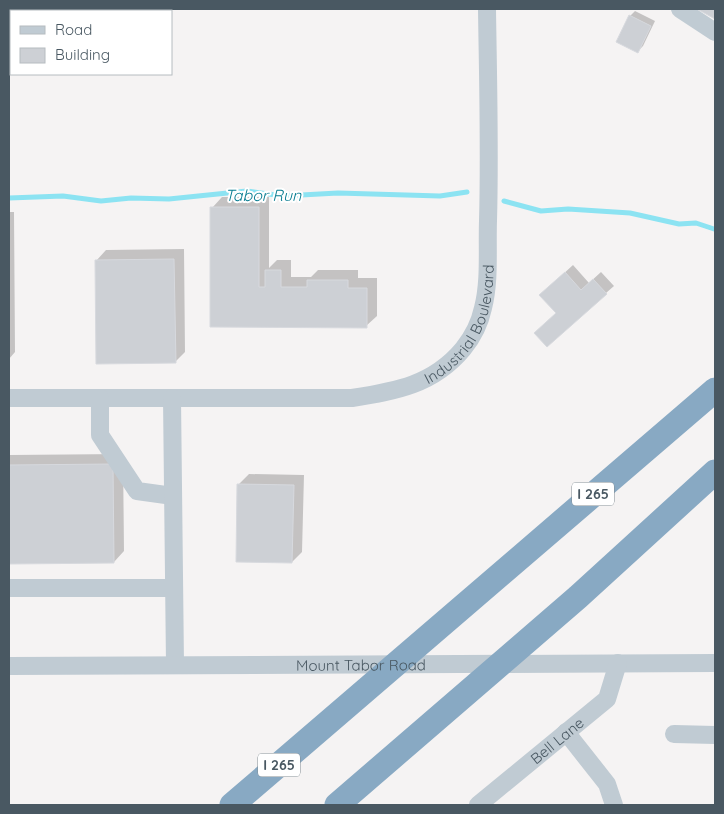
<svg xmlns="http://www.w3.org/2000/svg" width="724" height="814" font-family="Quicksand,sans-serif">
  <rect width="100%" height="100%" fill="#f5f3f3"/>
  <!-- shadow -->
  <path fill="#0003" d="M635,11L655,21L643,46L638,51L630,16Z
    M222,197H269V268L277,260H291V277H311L318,270H358V278H377V316L366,326H211L212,208Z
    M9,212H14L15,352L9,359Z
    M184,249L185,352L175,362L96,261L106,250Z
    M573,265L589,283L601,272L614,286L606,293L557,313L549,287Z
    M123,454L124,551L114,562L9,563V455Z
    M249,474L304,475L302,552L292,562L239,484Z"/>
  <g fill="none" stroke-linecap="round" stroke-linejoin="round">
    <!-- stream -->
    <path stroke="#8ce3f2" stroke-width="5" d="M9,198L63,196L101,201L131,198L169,199L247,191L283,196L338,193L440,196L467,192
      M504,201L541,211L568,209L630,213L679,224L696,223L714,229"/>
  </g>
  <!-- building -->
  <path fill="#cdd0d5" stroke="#d7d9de" d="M697,9H715V19Z
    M629,15L651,26L638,53L616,42Z
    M210,207H259V287H265V270H281V287H307V280H348V288H367V328L210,327Z
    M174,259L176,363L96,364L95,260Z
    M565,272L581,290L593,279L607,294L547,347L534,333L556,313L539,295Z
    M113,464L114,563L9,564V465Z
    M237,484L294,485L292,563L236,562Z"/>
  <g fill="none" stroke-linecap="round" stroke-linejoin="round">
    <!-- minor -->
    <g stroke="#c0cbd3" stroke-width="18">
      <path d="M680,9L715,32"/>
      <path id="s1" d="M9,398H352C396,391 433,385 463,349C472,338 480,322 483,308C490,281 487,250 488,221C490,150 488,80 487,9"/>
      <path d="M100,398V435L137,491L173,496"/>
      <path d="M172,398L175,664"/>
      <path d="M9,588H174"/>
      <path id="s2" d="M9,666L715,663"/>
      <path d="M566,732L607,784L614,805"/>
      <path d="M674,734L715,735"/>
      <path id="s3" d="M478,805L607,699L618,663"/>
    </g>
    <!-- highway -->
    <path stroke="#88a9c3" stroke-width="25" d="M232,805L715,390
      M337,805L578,597L715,472"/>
  </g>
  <g text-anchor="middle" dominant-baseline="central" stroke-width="4" stroke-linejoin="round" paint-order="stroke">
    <!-- shield labels -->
    <g fill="#fff" stroke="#808a91" stroke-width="1">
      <rect x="572" y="482.5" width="42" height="23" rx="4"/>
      <rect x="258" y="753.5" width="42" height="23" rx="4"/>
    </g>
    <g font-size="14" font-weight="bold" fill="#495862">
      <text x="593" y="494">I 265</text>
      <text x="279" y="765">I 265</text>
    </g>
    <!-- street labels -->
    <g font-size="15" fill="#495862" stroke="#fff">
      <text stroke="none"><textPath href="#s1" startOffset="488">Industrial Boulevard</textPath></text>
      <text stroke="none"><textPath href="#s2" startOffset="352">Mount Tabor Road</textPath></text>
      <text stroke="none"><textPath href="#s3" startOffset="102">Bell Lane</textPath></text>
    </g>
    <!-- water labels -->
    <g font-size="16" font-style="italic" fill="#077c90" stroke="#fff">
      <text x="263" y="195">Tabor Run</text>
    </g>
  </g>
  <!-- border -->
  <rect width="724" height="814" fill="none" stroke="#495862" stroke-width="20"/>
  <!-- legend -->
  <rect x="10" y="10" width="162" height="65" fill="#ffffff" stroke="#b6bcc0"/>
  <rect x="20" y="26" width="25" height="8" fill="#c0cbd3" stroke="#b6bcc0"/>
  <text x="55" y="35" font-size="15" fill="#495862">Road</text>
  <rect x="20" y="48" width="25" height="15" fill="#cdd0d5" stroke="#b6bcc0"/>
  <text x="55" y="60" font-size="15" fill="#495862">Building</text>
</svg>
